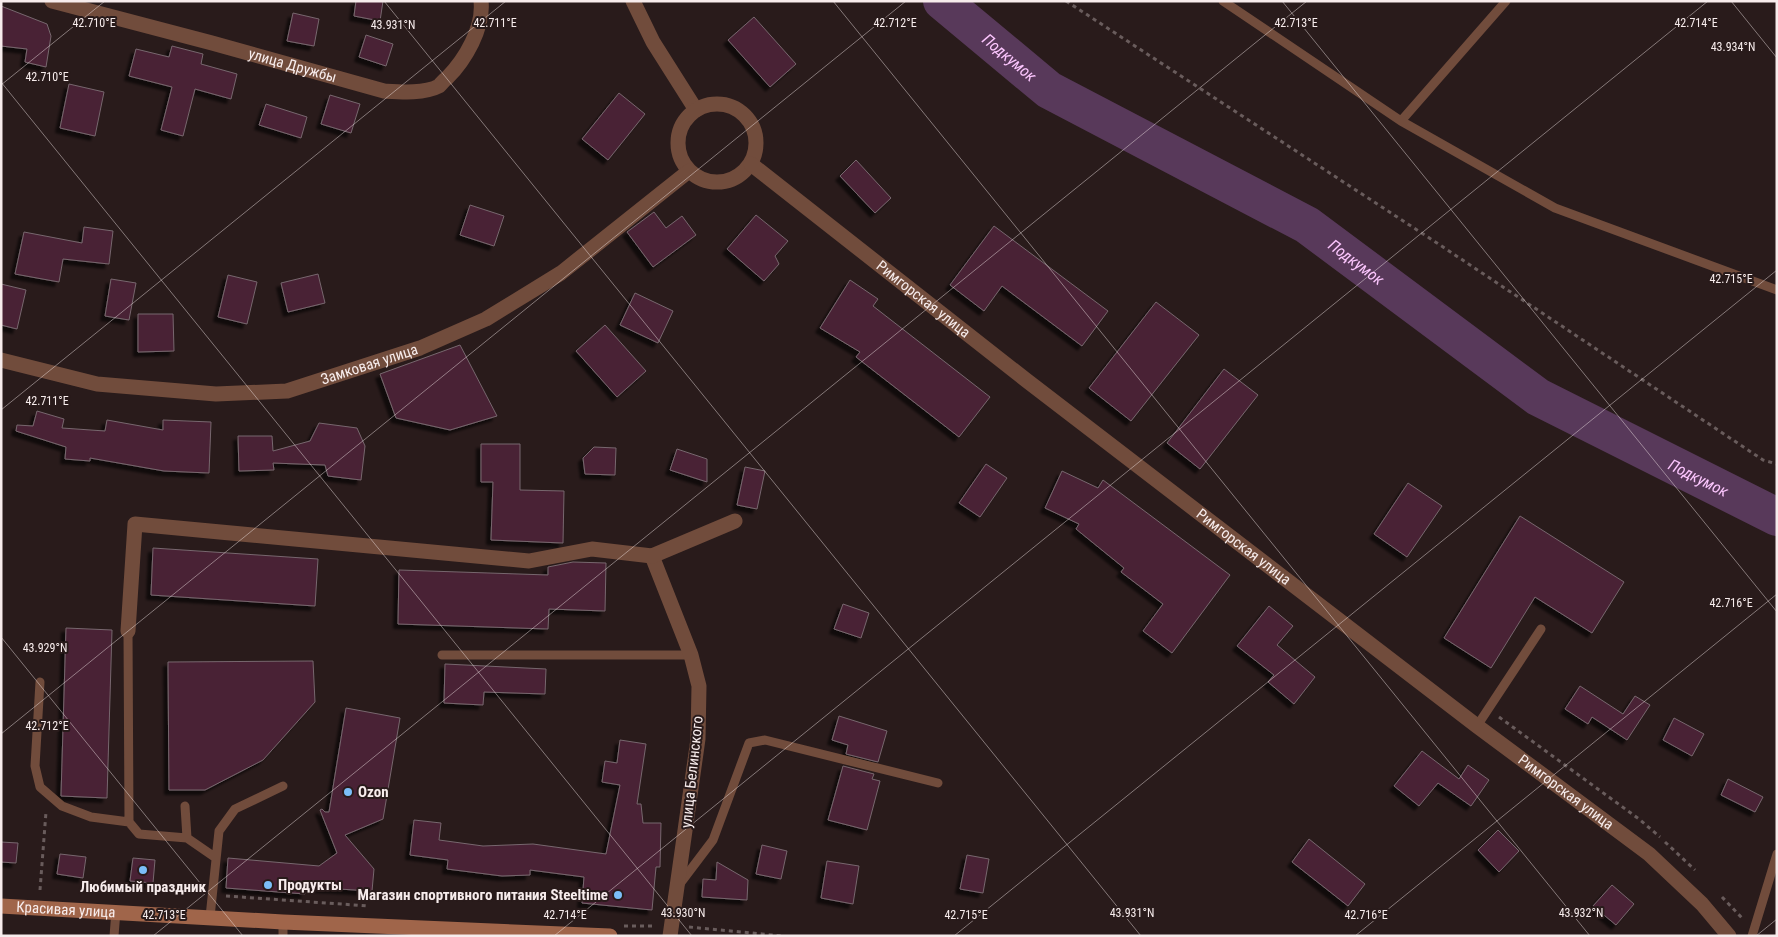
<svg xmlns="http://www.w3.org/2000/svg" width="1778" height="937" font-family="'Roboto Condensed',sans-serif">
  <defs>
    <filter id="shadow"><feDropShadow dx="-4.5" dy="4.5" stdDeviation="1" flood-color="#0009"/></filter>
  </defs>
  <rect width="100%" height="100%" fill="#291b1b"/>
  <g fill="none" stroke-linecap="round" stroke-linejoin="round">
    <!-- river -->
    <path stroke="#58395a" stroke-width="38" id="s1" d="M942,1L1049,90L1307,225L1538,397L1777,517"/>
  </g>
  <!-- building -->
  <path fill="#4a2235" stroke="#77676e" filter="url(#shadow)" d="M356,1H383L380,21L354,16Z
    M1,6L47,24L51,36L46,67L25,62L27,49L1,46Z
    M293,13L319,19L314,46L287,41Z
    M754,17L796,64L770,87L728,40Z
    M366,35L393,44L386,66L359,57Z
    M172,46L203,54L201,64L237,74L231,99L195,89L183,136L161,130L172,87L129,76L136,49L169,57Z
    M69,84L104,92L95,136L60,128Z
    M619,93L645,114L608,160L582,139Z
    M330,95L360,104L351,133L321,124Z
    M266,104L307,117L301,138L259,125Z
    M856,160L891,198L875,213L840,176Z
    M470,205L504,216L494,246L460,235Z
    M654,212L666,228L682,216L696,235L653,267L627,232Z
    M756,215L788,241L775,256L779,264L764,281L727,249Z
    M994,226L1108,311L1082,346L1002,286L984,311L950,285Z
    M84,227L113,231L109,264L63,259L59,282L15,274L24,232L82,243Z
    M318,274L325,303L288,312L281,283Z
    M228,275L257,282L247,324L218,317Z
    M111,279L136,283L129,320L105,316Z
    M850,280L878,299L873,306L990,397L959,437L856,357L860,352L820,328Z
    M1,284L26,290L17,329L1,325Z
    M635,293L673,311L658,343L620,325Z
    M1156,302L1199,335L1131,421L1089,388Z
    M138,314H173L174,351L138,352Z
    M605,325L646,371L617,397L576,351Z
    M460,345L497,416L450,430L396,418L380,374Z
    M1224,369L1258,395L1200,469L1167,443Z
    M37,411L64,419L62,428L105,431L107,420L163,430V420L211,422L209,473L164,471L90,458V461L65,459L66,447L16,431L17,425L33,426Z
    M319,423L357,428L365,446L361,480L328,476L325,465L273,463L274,470L239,471L238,436H272L273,451L310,441Z
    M481,444H520V490L564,491L563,543L491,540L493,482H481Z
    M594,447L616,448L615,475L585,474L583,458Z
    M677,449L707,459V482L670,470Z
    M986,464L1007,478L980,517L959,503Z
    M745,467L765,471L757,509L737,505Z
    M1062,471L1098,488L1103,480L1230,575L1172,653L1143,631L1163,604L1121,572L1124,568L1076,529L1079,524L1045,508Z
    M1408,483L1442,506L1407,557L1374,534Z
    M1520,516L1624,582L1592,633L1535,597L1491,668L1444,638Z
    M153,548L318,559L315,606L151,595Z
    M573,562L606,563L605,611L549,609L548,629L398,624L399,570L548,575V567Z
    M843,604L869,613L861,638L834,629Z
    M1269,606L1293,626L1277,645L1315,677L1294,704L1268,682L1274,675L1237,646Z
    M66,628L112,630L107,798L61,796Z
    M313,661L315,702L263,760L205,790H169L168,662Z
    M445,664L546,669L545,694L484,692L483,705L444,703Z
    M1580,686L1623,714L1635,696L1650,705L1627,740L1592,717L1588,724L1565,709Z
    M346,708L400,718L383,819L345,835L374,869L372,891L305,887V894L226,888L228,858L319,866L337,853L320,810L322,809L325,812H329Z
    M839,716L887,731L878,762L846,754L848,745L832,740Z
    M1674,718L1704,734L1692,756L1663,740Z
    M620,740L646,744L637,804H641L643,823H661L660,867H656L652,910L582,903L584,877L530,870V875L502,876L447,869L448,860L410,855L414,820L441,823L439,840L483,846L533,844L606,854L620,785L602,782L605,761L617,763Z
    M1422,751L1459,779L1468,765L1489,780L1471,806L1438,783L1419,806L1394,786Z
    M843,766L874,774L872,779L880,781L867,830L828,820Z
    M1728,779L1763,797L1755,812L1721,795Z
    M1498,830L1519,851L1499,872L1478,850Z
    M1309,839L1365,884L1348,906L1292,862Z
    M1,842L18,843L16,863L1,862Z
    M762,845L787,851L781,879L756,874Z
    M60,854L86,857L83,878L57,874Z
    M967,855L989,859L983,893L960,889Z
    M133,858L155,860L153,883L130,881Z
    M827,861L859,866L853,904L821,898Z
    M717,862L748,880L747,900L702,897L703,879L716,880Z
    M1612,885L1634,904L1616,925L1593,906Z"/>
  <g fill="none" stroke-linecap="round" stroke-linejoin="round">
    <!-- path -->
    <path stroke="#695c5c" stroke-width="3" stroke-dasharray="4 4" stroke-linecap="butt" d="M1066,1L1437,243L1763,460L1777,464
      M1499,717L1639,819L1660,837
      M1665,842L1695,870
      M40,890L46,812
      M226,896L369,906
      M1722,897L1742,918
      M624,926H656
      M689,927L783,936"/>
    <!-- service -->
    <path stroke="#714c3c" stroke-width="9" d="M1223,1L1401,121L1555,208L1777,290
      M1401,121L1506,1
      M128,631L129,822L139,834L187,838
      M442,655H691
      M40,682L35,766L40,787L62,806L91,817L129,822
      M1477,726L1541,629
      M185,806L187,838L216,858
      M679,885L713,840L749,743L765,740L938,783
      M210,917L219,831L235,809L283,786
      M283,922V936
      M114,936L116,911
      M1752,936L1777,854"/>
    <!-- minor -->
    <g stroke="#714c3c" stroke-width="15">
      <path id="s2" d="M52,1L212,43L384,91C400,92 424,94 439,86C441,84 444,80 447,78C465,60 484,28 481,1"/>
      <path d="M633,1L653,42L696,110"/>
      <circle cx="717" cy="143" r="39"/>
      <path id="s3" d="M751,164L1026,380L1477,726L1649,854L1702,904L1729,936"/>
      <path id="s4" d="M1,360L97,384L216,394L287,391L420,348L486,319L561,273L689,171"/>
      <path d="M652,556L691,655L699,686L698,739L670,936"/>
      <path d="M128,631L135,524L529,561L592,549L652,556L735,521"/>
    </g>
    <!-- secondary -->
    <path stroke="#a0654a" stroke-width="15" id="s5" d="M1,906L283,922L610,936"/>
  </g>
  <!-- ticks -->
  <path fill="none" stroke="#f7ecec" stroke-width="1" stroke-opacity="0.45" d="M384,1L1141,936M833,1L1590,936M1282,1L1777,612M1731,1L1777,58M1,82L692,936M1,85L105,1M1,410L506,1M1,637L243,936M1,734L906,1M153,936L1307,1M554,936L1708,1M954,936L1777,270M1355,936L1777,594M1756,936L1777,919"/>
  <!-- markers -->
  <g fill="#7bbef8" stroke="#291b1b" stroke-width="2">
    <circle cx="348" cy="792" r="5"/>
    <circle cx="143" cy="870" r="5"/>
    <circle cx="268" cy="885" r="5"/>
    <circle cx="618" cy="895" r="5"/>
  </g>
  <g text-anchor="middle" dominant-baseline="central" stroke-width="4" stroke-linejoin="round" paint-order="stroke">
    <!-- street labels -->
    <g font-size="15" fill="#f7ecec" stroke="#291b1b">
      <text stroke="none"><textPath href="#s2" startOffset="249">улица Дружбы</textPath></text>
      <text stroke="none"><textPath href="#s3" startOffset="219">Римгорская улица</textPath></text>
      <text stroke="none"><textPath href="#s4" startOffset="376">Замковая улица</textPath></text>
      <text stroke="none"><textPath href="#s3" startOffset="624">Римгорская улица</textPath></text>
      <text transform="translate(692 772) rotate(-84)">улица Белинского</text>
      <text stroke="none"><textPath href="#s3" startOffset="1029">Римгорская улица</textPath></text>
      <text stroke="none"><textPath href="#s5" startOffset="65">Красивая улица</textPath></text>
    </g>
    <!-- poi labels -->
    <g font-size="15" font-weight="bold" fill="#f7ecec" stroke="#291b1b" text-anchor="start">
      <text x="358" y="792">Ozon</text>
      <text x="278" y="885">Продукты</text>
      <text x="143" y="887" text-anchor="middle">Любимый праздник</text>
      <text x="608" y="895" text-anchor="end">Магазин спортивного питания Steeltime</text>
    </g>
    <!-- water labels -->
    <g font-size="16" font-style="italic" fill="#fcc6fe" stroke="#291b1b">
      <text stroke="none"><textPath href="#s1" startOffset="88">Подкумок</textPath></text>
      <text stroke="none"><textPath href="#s1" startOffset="492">Подкумок</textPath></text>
      <text stroke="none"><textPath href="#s1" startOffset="898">Подкумок</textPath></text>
    </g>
  </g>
  <g font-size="12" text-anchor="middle" fill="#f7ecec" stroke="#291b1b" stroke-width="4" stroke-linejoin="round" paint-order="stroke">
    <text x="94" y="27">42.710°E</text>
    <text x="495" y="27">42.711°E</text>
    <text x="895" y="27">42.712°E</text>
    <text x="1296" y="27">42.713°E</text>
    <text x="1696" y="27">42.714°E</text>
    <text x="393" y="29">43.931°N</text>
    <text x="1733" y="51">43.934°N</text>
    <text x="47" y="81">42.710°E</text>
    <text x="1731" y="283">42.715°E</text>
    <text x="47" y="405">42.711°E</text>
    <text x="1731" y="607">42.716°E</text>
    <text x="45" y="652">43.929°N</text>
    <text x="47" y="730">42.712°E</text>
    <text x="683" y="917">43.930°N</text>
    <text x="1132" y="917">43.931°N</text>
    <text x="1581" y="917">43.932°N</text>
    <text x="164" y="919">42.713°E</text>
    <text x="565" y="919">42.714°E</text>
    <text x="966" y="919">42.715°E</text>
    <text x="1366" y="919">42.716°E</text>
  </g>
  <!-- border -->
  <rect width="1778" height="937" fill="none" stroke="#f7ecec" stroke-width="5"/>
</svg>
